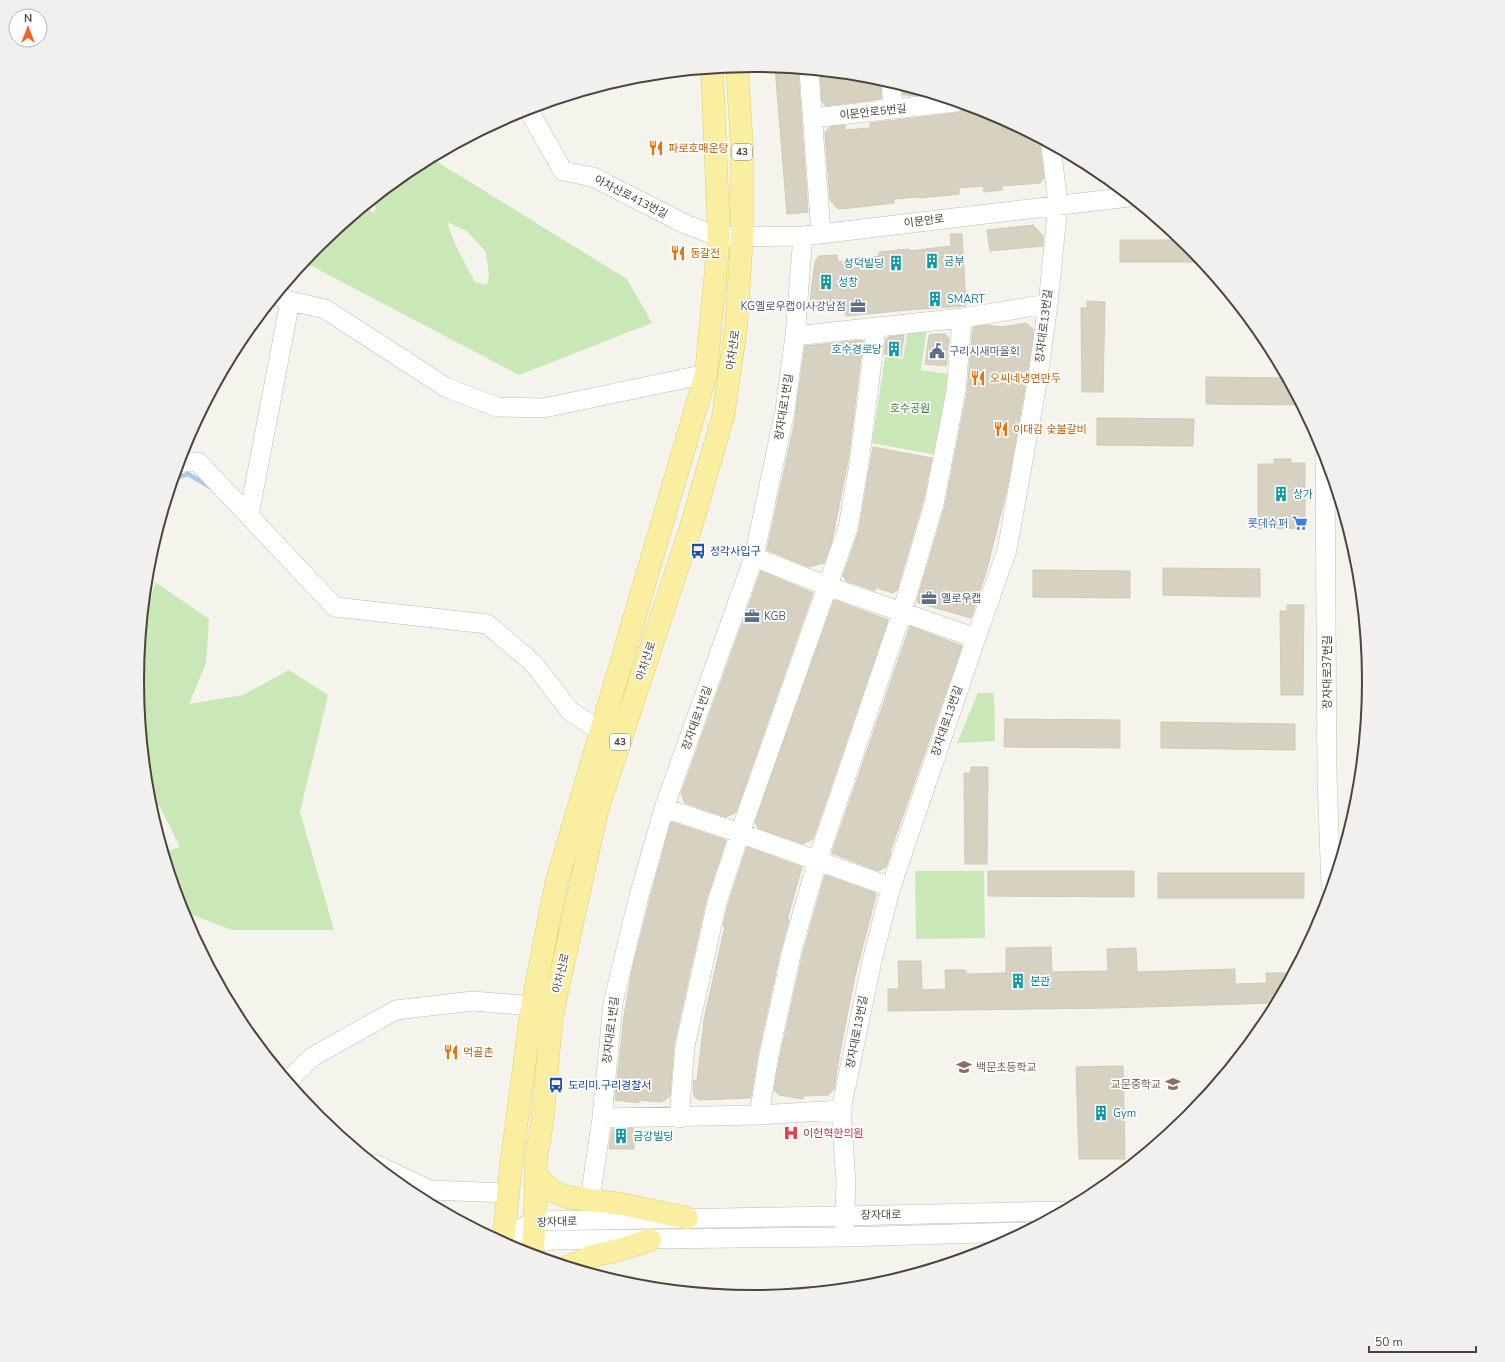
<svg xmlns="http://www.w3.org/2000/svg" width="1505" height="1362" font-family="'Nunito Sans','Noto Sans KR',sans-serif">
  <rect width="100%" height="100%" fill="#f5f4ec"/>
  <!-- green -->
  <path fill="#cae7b7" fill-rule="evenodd" d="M431,158L627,279L652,323L519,375L304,262L317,245L365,206L373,213L376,209L372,200L410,169ZM447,222L467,231L486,252L489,275L487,285L475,282C465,263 453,243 447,222Z
    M908,328H927L921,370L948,374L936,455L872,443L885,357L903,359Z
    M155,582L209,619L206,663L189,704L243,695L289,670L328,695L300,812L334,930H232L182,911L164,852L180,847L159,805L150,808L148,801L137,681L141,637Z
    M978,693H994L995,741L957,743Z
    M915,871H984L985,938L916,939Z"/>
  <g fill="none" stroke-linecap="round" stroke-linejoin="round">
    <!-- stream -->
    <path stroke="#acc9ee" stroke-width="4.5" d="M174,478L188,474L212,488"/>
  </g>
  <!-- building -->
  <path fill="#d6d1c1" stroke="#d1cab5" d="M775,67L798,70L808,212L787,214Z
    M820,72L873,77L881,79V99L826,106L822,102Z
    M902,86L911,88L929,94L908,96V95H903Z
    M966,105L988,112L1041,140L1040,147L1044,178L1040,183L1002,186V190L984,192L983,186L959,188V194L920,198V197L894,199V203L851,208L838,209L830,200L825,132L830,127L845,125V130L870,128V123L957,113L963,111Z
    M1033,225L1043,236V246L990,251L987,230Z
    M1172,233L1188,246L1202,262H1120V240H1172Z
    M950,234H962L966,306L919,309L846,316L845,312L819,311V308L811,309L810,301L815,262L819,256L837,255L838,262L879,256V252L909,249V251L951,246Z
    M1087,301L1105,302L1103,392H1082L1081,308H1087Z
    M1026,323L1033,329V335L1026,381L1007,489L987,569L971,618L918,603L917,600L945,506L967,393L973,327L987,325L1002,327Z
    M933,334H945L949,339L946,366L925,364L929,335Z
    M904,335L901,357L884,354L886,339L888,337Z
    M863,340L848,461L832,541L824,563L808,567L767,550L794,425L805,346Z
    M1206,377L1286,378L1300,405L1206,404Z
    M1097,418L1194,419L1193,446L1097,445Z
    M873,447L932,458L923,501L897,590L893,593L874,587L876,591L846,581L843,576L859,530Z
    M1274,459H1291V463H1305V528L1258,529V464H1274Z
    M1163,568L1260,569V597L1163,595Z
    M1033,570L1130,571V598L1033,597Z
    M761,571L813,593L736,812L726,817L685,803L681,794Z
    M834,600L888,620L813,839L803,844L758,828L755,822Z
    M1287,605H1304L1303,695H1281L1280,611H1287Z
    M910,626L962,646L890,852H891L886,867L878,871L832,853Z
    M1005,719L1120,720V748L1004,747Z
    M1161,722L1295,724V750L1161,748Z
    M971,767H988L987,864H965L964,773H971Z
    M671,822L726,840L706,900L674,1044L670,1096L662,1102L639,1100V1103L615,1100L624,1016L632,970L649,903Z
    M747,847L802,867L787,920H789L781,948L758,1053L751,1096L750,1098L699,1100L694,1096L693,1081L697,1080L702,1039L704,1024H703L725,926H723L728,905Z
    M988,871H1134V897L988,896Z
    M1158,873H1304V898H1158Z
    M825,875L875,893L876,895L855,976L840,1052L834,1089L828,1095L803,1096V1099L779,1095L774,1090L780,1057L803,953Z
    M1051,947L1052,972L1108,971L1107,949L1136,948L1137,972L1235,969V984L1267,983L1266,973H1292L1276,1003L1109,1008L888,1011V989H899L898,961H921L922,990L946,989L945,970H965L967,974L1006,973V948Z
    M1123,1066L1125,1159H1079L1076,1067Z
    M633,1128L634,1149H609L612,1129Z"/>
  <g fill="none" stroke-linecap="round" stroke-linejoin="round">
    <!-- minor casing -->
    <g stroke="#c1bdae" stroke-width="20">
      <path id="minor" d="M809,71L821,234
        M891,82L893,109
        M528,109L563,171L593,177L685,224L719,237L803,236L1129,197
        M813,118L956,102
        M276,295L290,301L325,309L447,388L497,407L544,408L706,374
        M795,336L962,318L1048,304
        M1325,457L1327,776L1331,887
        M178,462H198L335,607L487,624L533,663L570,711L603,733L615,736
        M249,515L290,301
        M754,557L827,586L976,638
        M664,808L740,833L891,887
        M288,1081L312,1057L396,1010L473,1001L532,1006
        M759,1115L769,1055L792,950L817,862L902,612L934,504L956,391L962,318
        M602,1118L759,1115L841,1110
        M679,1118L685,1046L717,902L740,833L848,528L859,464L876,328
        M375,1164L430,1190L508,1193
        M592,1200V1186L602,1118L613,1003L638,900L664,808L754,557L785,410L795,336L803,236
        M503,1237L535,1221L844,1216L1062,1211
        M844,1237L846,1183L841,1110L872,961L891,887L976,638L1007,550L1037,383L1048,304L1058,205L1051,146
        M520,1240L533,1241L558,1240L844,1237L1022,1232"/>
    </g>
    <!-- major casing -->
    <g stroke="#e0cf6f" stroke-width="23">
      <path id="major" d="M536,1176L552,1191L567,1197L621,1204L687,1218
        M503,1243L511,1166L532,1006L556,884L706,374L719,237L712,69
        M532,1255L535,1221L536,1159L542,1124L552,1015L597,811L690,530L723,417L736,328L742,237V147L737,67
        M569,1266L592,1256L619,1250L650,1240"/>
    </g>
    <!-- minor -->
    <use href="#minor" stroke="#fff" stroke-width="19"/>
    <!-- major -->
    <use href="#major" stroke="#faeea0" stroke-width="22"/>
  </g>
  <!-- icons -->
  <defs>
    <g id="restaurant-bare" transform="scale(1.2)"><path d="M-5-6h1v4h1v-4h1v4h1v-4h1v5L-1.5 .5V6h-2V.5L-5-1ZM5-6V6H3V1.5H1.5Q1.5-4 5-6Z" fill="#e8710a" stroke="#fff" stroke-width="2.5" paint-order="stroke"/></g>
    <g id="building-bare" transform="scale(1.2)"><path d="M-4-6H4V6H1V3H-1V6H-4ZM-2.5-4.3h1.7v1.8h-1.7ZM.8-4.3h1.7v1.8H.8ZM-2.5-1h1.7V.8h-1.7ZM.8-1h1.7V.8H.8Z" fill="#0f9aa8" stroke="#fff" stroke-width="2.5" paint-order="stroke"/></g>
    <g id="office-bare" transform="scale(1.2)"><path d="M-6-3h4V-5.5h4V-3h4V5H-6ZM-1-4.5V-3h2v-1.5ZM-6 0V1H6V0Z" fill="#5c6f8a" stroke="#fff" stroke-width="2.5" paint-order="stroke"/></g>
    <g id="civic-bare" transform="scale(1.2)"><path d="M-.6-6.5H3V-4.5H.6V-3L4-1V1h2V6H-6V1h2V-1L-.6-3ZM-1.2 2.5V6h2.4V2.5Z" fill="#5c6f8a" stroke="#fff" stroke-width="2.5" paint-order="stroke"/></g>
    <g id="supermarket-bare" transform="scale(1.2)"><path d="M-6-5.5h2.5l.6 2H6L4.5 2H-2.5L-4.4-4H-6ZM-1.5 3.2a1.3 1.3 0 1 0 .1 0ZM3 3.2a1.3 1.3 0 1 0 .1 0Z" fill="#3f7fe0" stroke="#fff" stroke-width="2.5" paint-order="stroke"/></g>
    <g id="bus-bare" transform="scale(1.2)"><path d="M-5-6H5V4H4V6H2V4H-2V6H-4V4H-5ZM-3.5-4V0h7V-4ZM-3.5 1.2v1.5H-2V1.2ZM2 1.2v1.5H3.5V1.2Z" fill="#1a4fb4" stroke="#fff" stroke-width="2.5" paint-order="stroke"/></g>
    <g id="school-bare" transform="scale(1.2)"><path d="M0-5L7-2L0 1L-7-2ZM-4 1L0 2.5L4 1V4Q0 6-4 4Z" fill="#8d6e63" stroke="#fff" stroke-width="2.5" paint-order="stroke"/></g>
    <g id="hospital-bare" transform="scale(1.2)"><path d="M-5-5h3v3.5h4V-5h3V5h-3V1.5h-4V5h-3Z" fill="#e0444e" stroke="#fff" stroke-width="2.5" paint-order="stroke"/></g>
  </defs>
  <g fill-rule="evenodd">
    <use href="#restaurant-bare" x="656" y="148"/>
    <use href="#restaurant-bare" x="678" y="253"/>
    <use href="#building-bare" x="932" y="261"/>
    <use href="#building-bare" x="896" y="263"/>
    <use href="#building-bare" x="826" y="282"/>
    <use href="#building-bare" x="935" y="299"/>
    <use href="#office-bare" x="858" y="306"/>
    <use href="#building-bare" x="894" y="349"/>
    <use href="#civic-bare" x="937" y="351"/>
    <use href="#restaurant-bare" x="978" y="378"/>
    <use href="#restaurant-bare" x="1001" y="429"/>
    <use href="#building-bare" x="1281" y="494"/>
    <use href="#supermarket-bare" x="1300" y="523"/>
    <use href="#bus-bare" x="698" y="551"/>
    <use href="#office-bare" x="929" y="598"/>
    <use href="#office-bare" x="752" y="616"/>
    <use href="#building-bare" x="1018" y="981"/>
    <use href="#restaurant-bare" x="451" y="1052"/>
    <use href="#school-bare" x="964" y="1067"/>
    <use href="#school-bare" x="1173" y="1084"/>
    <use href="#bus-bare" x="556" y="1085"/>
    <use href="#building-bare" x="1101" y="1113"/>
    <use href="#hospital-bare" x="791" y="1133"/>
    <use href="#building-bare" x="621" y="1136"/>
  </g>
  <g text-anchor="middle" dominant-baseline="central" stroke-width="3.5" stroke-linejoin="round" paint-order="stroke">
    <!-- shield labels -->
    <g fill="#fff" stroke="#807e74" stroke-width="1">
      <rect x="732" y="144" width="20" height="16" rx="3"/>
      <rect x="610" y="734" width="20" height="16" rx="3"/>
    </g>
    <g font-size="10" font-weight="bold" fill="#4a4639">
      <text x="742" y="152">43</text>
      <text x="620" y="742">43</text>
    </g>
    <!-- street labels -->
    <g font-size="11" fill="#4a4639" stroke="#fff">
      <text transform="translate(873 112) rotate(-6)">이문안로5번길</text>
      <text transform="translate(631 197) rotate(27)">아차산로413번길</text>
      <text transform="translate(924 221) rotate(-7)">이문안로</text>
      <text transform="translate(1044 326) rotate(-83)">장자대로13번길</text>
      <text transform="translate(733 350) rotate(-82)">아차산로</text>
      <text transform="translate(784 407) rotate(-81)">장자대로1번길</text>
      <text transform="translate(646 661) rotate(-72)">아차산로</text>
      <text transform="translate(1327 672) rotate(-90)">장자대로37번길</text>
      <text transform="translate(697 718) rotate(-70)">장자대로1번길</text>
      <text transform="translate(947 721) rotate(-71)">장자대로13번길</text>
      <text transform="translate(561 973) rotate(-77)">아차산로</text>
      <text transform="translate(611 1030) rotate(-83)">장자대로1번길</text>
      <text transform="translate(857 1032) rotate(-79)">장자대로13번길</text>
      <text transform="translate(881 1215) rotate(-1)">장자대로</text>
      <text transform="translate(557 1222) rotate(-2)">장자대로</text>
    </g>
    <!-- food labels -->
    <g font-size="11" fill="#c56008" stroke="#fff" text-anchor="start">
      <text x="668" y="148">파로호매운탕</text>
      <text x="690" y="253">동갈전</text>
      <text x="990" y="378">오씨네냉면만두</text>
      <text x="1013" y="429">이대감 숯불갈비</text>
      <text x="463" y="1052">먹골촌</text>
    </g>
    <!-- culture labels -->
    <g font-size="11" fill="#0d838f" stroke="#fff" text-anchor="start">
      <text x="944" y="261">금부</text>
      <text x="884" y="263" text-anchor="end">성덕빌딩</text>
      <text x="838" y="282">성창</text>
      <text x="947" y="299">SMART</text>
      <text x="882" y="349" text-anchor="end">호수경로당</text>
      <text x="1293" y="494">상가</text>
      <text x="1030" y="981">본관</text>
      <text x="1113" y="1113">Gym</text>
      <text x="633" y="1136">금강빌딩</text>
    </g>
    <!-- service labels -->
    <g font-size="11" fill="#4e5e75" stroke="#fff" text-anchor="start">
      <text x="846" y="306" text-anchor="end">KG옐로우캡이사강남점</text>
      <text x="949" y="351">구리시새마을회</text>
      <text x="941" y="598">옐로우캡</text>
      <text x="764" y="616">KGB</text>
    </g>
    <!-- park labels -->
    <g font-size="11" fill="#3f7a2e" stroke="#fff">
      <text x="910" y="408">호수공원</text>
    </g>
    <!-- shop labels -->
    <g font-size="11" fill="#366cbe" stroke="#fff" text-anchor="end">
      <text x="1288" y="523">롯데슈퍼</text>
    </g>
    <!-- transit labels -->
    <g font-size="11" fill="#164399" stroke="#fff" text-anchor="start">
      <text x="710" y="551">정각사입구</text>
      <text x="568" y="1085">도리미.구리경찰서</text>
    </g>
    <!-- education labels -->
    <g font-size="11" fill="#785e54" stroke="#fff" text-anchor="start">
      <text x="976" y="1067">백문초등학교</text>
      <text x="1161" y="1084" text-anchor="end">교문중학교</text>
    </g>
    <!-- health labels -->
    <g font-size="11" fill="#be3a42" stroke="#fff" text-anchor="start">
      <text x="803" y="1133">이헌혁한의원</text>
    </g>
  </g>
  <!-- crop -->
  <path d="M0 0H1505V1362H0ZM144 681a609 609 0 1 1 1218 0a609 609 0 1 1-1218 0Z" fill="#f1f0ef" fill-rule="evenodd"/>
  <path fill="none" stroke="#4a4639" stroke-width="2" d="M144 681a609 609 0 1 1 1218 0a609 609 0 1 1-1218 0Z"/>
  <!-- north arrow -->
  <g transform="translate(28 28)"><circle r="19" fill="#ffffff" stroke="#b7b5b0"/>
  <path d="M0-3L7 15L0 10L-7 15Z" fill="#f16427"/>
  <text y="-6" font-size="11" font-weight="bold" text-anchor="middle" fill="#4a4639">N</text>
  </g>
  <!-- scale -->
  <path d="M1369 1346v6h107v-6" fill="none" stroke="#4a4639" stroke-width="2"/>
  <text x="1375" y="1346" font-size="12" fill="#4a4639" stroke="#ffffff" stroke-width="3" paint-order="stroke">50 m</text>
</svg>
